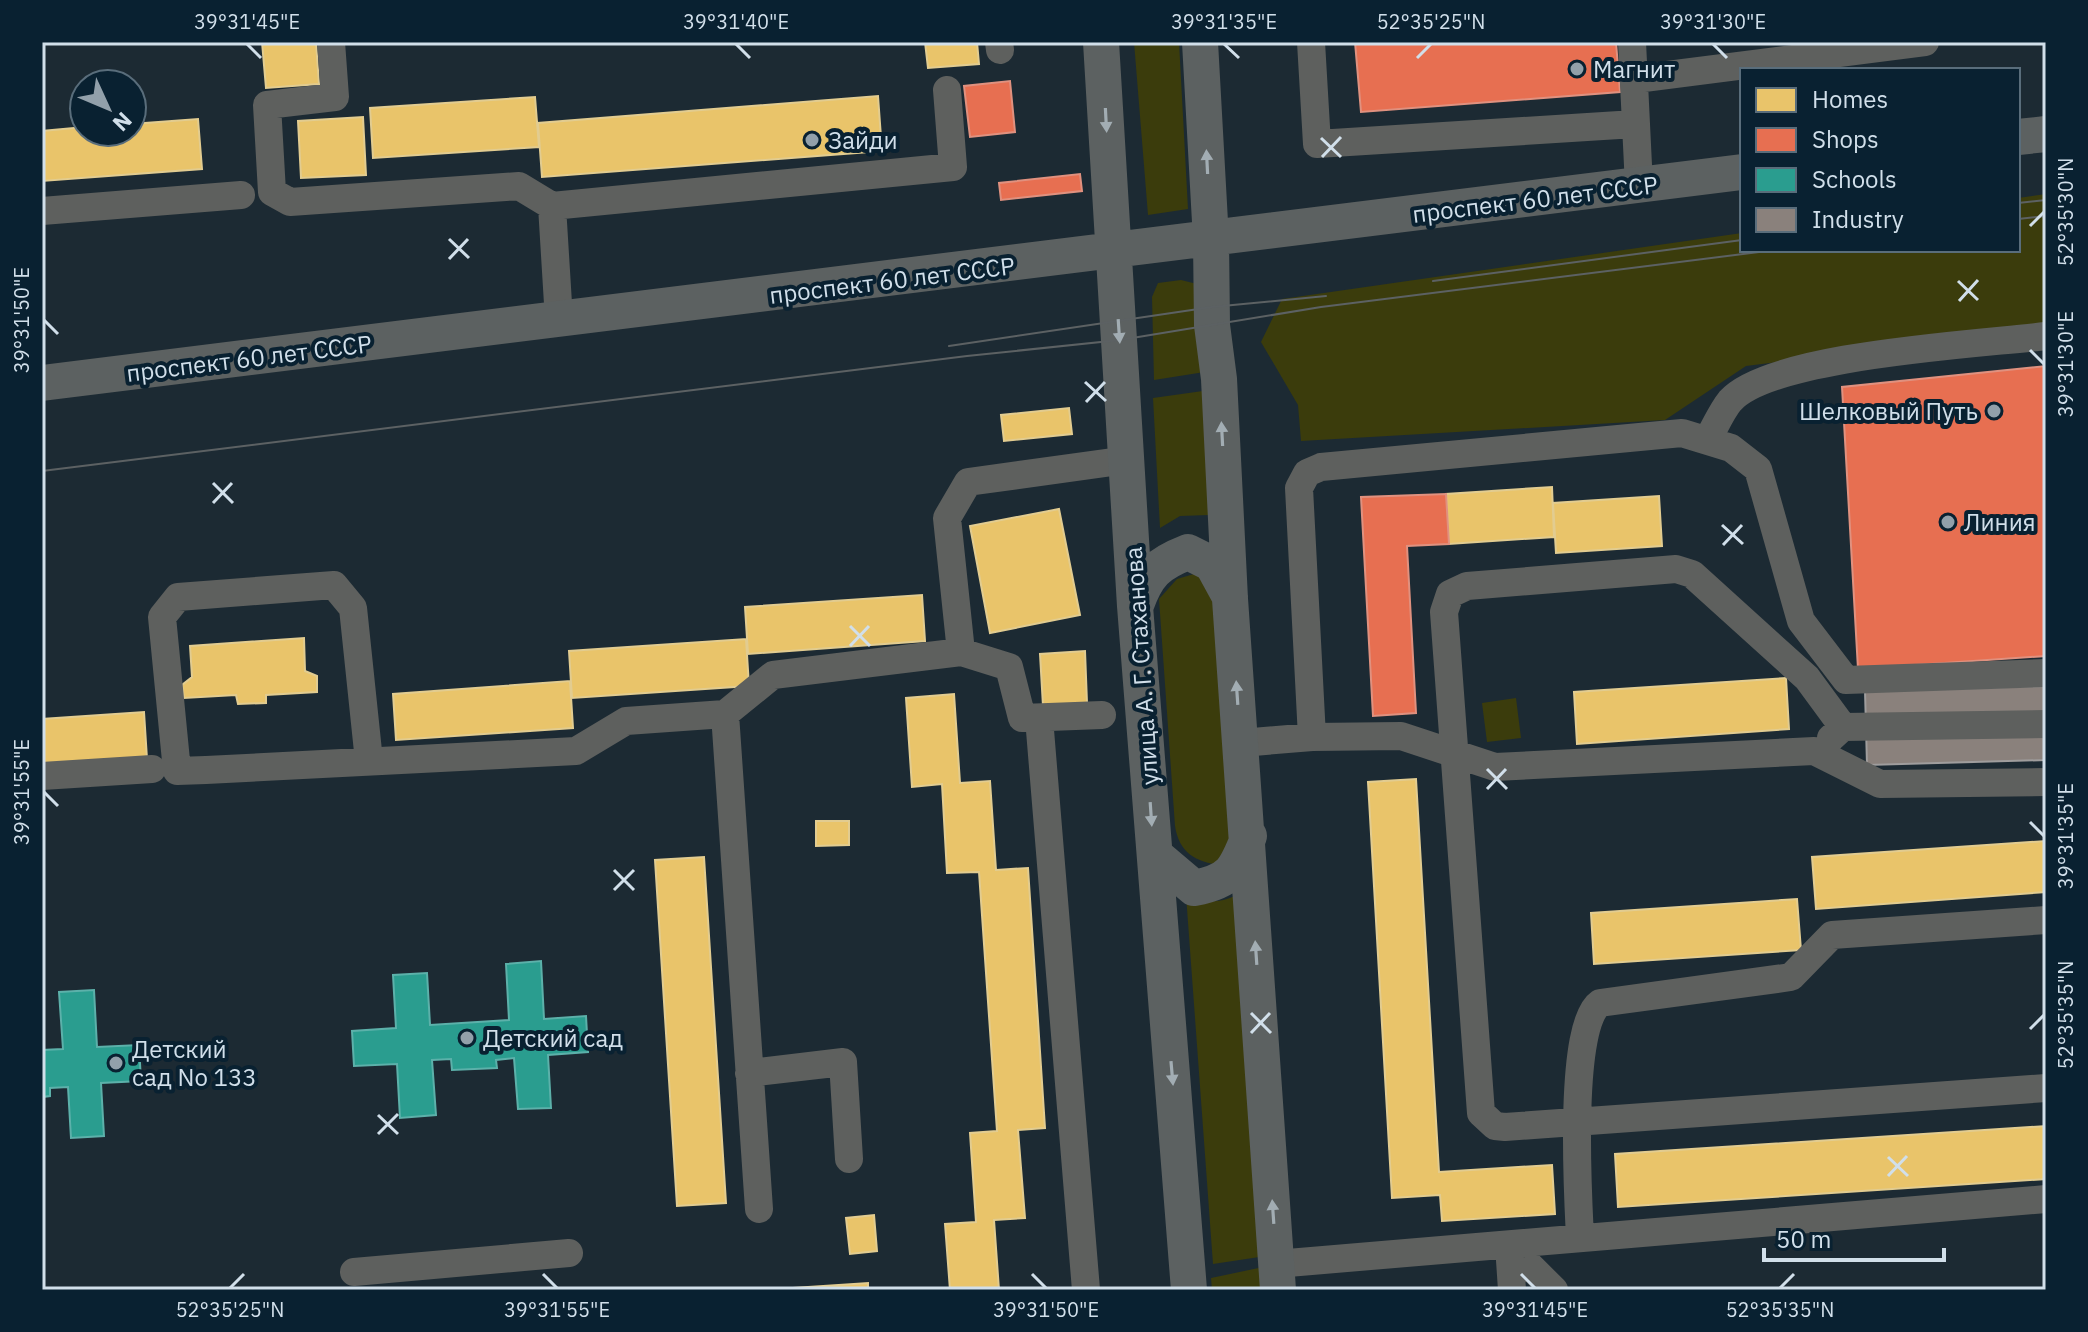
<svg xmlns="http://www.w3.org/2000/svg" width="2088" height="1332" font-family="'IBM Plex Sans',sans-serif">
  <rect width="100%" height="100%" fill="#1c2a33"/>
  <!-- green -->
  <path fill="#3b3c0c" d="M1134,42H1179L1188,209L1148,215Z
    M2046,194V329L1746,366L1665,420L1301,441L1298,405L1261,342L1282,299L1742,233V250H2018V198Z
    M1181,280L1201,285L1211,371L1154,380L1152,297L1158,283Z
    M1210,390L1209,515L1180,516L1160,528L1153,398Z
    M1194,574L1212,583L1241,833L1220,865C1195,862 1179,852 1175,826L1159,599L1177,579Z
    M1516,698L1521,738L1487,742L1482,703Z
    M1186,895C1204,902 1217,904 1235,896L1266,1256L1213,1264Z
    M1268,1266L1269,1290H1212L1211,1278Z"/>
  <!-- homes -->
  <path fill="#e9c46a" stroke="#e2cc90" stroke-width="2" d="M262,42H316L319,84L266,88Z
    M925,42H977L979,64L928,68Z
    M878,96L882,151L542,177L538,123Z
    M535,97L539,147L373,158L370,108Z
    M363,117L366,175L301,178L298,121Z
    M198,119L202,169L42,181V131L84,127V132H132V124Z
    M1069,408L1072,434L1004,441L1001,415Z
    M1552,487L1554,537L1449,544L1446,494Z
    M1659,496L1662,546L1556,553L1553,503Z
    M1059,509L1080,615L990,633L970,526Z
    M922,595L925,641L748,654L745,607Z
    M304,638L305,671L317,676V692L266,695V703L238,704L236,695L184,698L182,685L192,677L190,646Z
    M746,639L749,686L572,698L569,651Z
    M1085,651L1087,703L1043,706L1040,654Z
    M1786,678L1789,729L1577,744L1574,692Z
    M570,681L573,728L396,740L393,694Z
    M954,694L960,783L990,781L996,870L1028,868L1045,1128L1018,1130L1025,1218L994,1220L999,1290H950L945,1224L976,1222L970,1133L997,1131L979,872L947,873L942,784L912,787L906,698Z
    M144,712L147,759L42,766V719Z
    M1416,779L1439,1172L1552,1165L1555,1214L1442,1221L1440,1195L1392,1198L1368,782Z
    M816,821H849V845L816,846Z
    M2046,841V892L1816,909L1812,857Z
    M704,857L726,1203L677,1206L655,860Z
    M1797,899L1801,950L1594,964L1591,913Z
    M2046,1126V1179L1618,1207L1615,1154Z
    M874,1215L877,1251L850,1254L846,1218Z
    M868,1283V1290H761Z"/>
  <!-- shops -->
  <path fill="#e76f51" stroke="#e0917f" stroke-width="2" d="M1355,42H1616L1620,92L1361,112Z
    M1010,81L1015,132L970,137L964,86Z
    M1080,174L1082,191L1001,200L999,183Z
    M2046,366V656L1858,669L1842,387Z
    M1446,494L1449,544L1407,546L1416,713L1373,716L1361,497Z"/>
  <!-- schools -->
  <path fill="#2a9d8f" stroke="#5cb1aa" stroke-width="2" d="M541,961L544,1019L586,1016L588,1052L548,1055L551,1108L518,1109L514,1058L496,1060L497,1068L452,1070L451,1059L432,1060L436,1115L400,1118L397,1064L354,1066L352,1031L396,1028L393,975L427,973L430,1025L509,1020L506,964Z
    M94,990L97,1047L139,1045L141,1081L101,1083L104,1136L71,1138L68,1087L50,1088V1096L42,1097V1050L63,1049L59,992Z"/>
  <!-- industry -->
  <path fill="#8a817c" stroke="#9f9d9d" stroke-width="2" d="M2046,686V760L1867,765L1865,691Z"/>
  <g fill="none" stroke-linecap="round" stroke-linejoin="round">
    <!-- minor -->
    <path stroke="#5e605e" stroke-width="28" d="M331,42L335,97L267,105L272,192L290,202L519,186L552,206L559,320
      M999,42L1000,50
      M1311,42L1317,144L1635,124
      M1632,42L1639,186
      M1636,79L1925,42
      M552,206L953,167L947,90
      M42,211L241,195
      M1708,439C1715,427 1721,412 1730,401C1770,355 1981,344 2046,336
      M961,652L1009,667L1022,718L1102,715
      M725,714L759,1209
      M1039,718L1086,1290
      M1843,727L1807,678L1692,574L1676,569L1467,586L1450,594L1444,612L1481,1113L1495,1126L1505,1127L2046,1088
      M1312,737L1401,736L1495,767L1814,751L1880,784L2046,782
      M1831,738L1843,727L2046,724
      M1241,743L1312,737L1299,488L1307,473L1321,467L1682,433L1731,448L1758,469L1801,621L1846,680L2046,673
      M369,761L353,608L334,585L178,597L162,617L177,771L206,770L576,751L626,721L725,714L773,675L961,652L947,518L968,482L1127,460
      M42,776L152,769
      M749,1073L843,1062L849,1159
      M1580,1238C1578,1197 1568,1025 1600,1003L1791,977L1832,935L2046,920
      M1509,1245L1554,1290
      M1509,1245L1512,1290
      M1276,1264L2046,1199
      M354,1272L569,1253"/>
    <!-- major -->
    <path stroke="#5c6161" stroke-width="36" d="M1101,42L1135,606L1189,1290
      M1200,42L1211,240L1212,325L1219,379L1230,599L1278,1290
      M2018,137L2046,134
      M42,383L1742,172
      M1136,605C1147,574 1157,564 1188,552L1212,564L1230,597
      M1155,855L1194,888C1232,881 1236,869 1249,836"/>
    <!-- tram -->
    <path stroke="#5c6163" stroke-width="2" d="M2018,203L2046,200
      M2018,219L2046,216
      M1433,281L1742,240
      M949,346L1212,307L1326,296
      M42,471L967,356L1120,340L1321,307L1775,250"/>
  </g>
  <!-- one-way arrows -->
  <defs><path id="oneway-solid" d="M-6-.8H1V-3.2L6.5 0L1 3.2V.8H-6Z" transform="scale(2)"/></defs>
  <g fill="#a2adb3">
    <use href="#oneway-solid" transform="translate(1106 120) rotate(87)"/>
    <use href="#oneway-solid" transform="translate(1207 162) rotate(-93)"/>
    <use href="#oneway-solid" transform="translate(1119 331) rotate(86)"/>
    <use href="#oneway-solid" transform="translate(1222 434) rotate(-93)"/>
    <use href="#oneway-solid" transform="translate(1237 693) rotate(-94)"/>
    <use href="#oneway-solid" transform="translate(1151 814) rotate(86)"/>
    <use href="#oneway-solid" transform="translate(1256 953) rotate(-94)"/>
    <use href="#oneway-solid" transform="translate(1172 1073) rotate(85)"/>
    <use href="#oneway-solid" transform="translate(1273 1212) rotate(-94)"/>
  </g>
  <!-- ticks -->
  <path fill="none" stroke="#d1dfea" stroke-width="3" d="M247,44L261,58M736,44L750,58M1224,44L1239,58M1713,44L1727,58M1417,58L1431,44M1321,138L1341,157M1322,157L1341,137M2030,226L2044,212M449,239L469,258M449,259L468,239M1958,281L1978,300M1959,301L1978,280M44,320L58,334M2030,350L2044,364M1085,382L1106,401M1086,402L1105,382M213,483L233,503M213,503L232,483M1722,525L1743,544M1723,545L1742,525M850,626L870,646M850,646L869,626M1487,769L1507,789M1487,789L1506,769M44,792L58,806M2030,822L2044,836M614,870L634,890M614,890L634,870M1251,1013L1271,1033M2030,1029L2044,1015M1251,1033L1270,1013M378,1115L398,1134M378,1134L398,1114M1888,1157L1908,1176M1888,1176L1907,1156M543,1274L557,1288M1032,1274L1046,1288M1521,1274L1535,1288M230,1288L244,1274M1780,1288L1794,1274"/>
  <!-- markers -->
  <g fill="#92a0aa" stroke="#092131" stroke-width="3">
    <circle cx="1577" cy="69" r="8"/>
    <circle cx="812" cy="140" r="8"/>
    <circle cx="1994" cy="411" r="8"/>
    <circle cx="1948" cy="522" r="8"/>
    <circle cx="467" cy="1038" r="8"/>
    <circle cx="116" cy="1063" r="8"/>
  </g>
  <g text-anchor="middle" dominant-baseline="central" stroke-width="8" stroke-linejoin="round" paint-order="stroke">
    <!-- poi labels -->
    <g font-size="24" fill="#d1dfea" stroke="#092131" text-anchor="start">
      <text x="1593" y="69">Магнит</text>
      <text x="828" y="140">Зайди</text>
      <text x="1978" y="411" text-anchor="end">Шелковый Путь</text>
      <text x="1964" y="522">Линия</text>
      <text x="483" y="1038">Детский сад</text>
      <text x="132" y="1049">Детский<tspan x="132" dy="28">сад No 133</tspan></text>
    </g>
    <!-- street labels -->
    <g font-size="24" fill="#d1dfea" stroke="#092131">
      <text transform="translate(1535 199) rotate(-7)">проспект 60 лет СССР</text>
      <text transform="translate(892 280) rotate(-7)">проспект 60 лет СССР</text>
      <text transform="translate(249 358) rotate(-7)">проспект 60 лет СССР</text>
      <text transform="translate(1141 666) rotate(-94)">улица А. Г. Стаханова</text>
    </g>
  </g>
  <!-- border -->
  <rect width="2088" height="1332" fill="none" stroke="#092131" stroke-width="88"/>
  <!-- legend -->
  <rect x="1740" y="68" width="280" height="184" fill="#092131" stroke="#596d7b" stroke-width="2"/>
  <rect x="1756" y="88" width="40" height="24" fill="#e9c46a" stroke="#596d7b" stroke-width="2"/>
  <text x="1812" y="108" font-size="24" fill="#d1dfea">Homes</text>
  <rect x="1756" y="128" width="40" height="24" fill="#e76f51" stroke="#596d7b" stroke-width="2"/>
  <text x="1812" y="148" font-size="24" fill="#d1dfea">Shops</text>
  <rect x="1756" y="168" width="40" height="24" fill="#2a9d8f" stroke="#596d7b" stroke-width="2"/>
  <text x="1812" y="188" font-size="24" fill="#d1dfea">Schools</text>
  <rect x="1756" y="208" width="40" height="24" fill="#8a817c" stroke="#596d7b" stroke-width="2"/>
  <text x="1812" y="228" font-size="24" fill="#d1dfea">Industry</text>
  <!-- north arrow -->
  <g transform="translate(108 108) rotate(134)"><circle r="38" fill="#092131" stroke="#596d7b" stroke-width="2"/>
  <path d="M0-6L14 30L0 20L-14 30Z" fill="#92a0aa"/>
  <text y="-12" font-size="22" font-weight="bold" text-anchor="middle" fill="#d1dfea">N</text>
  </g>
  <!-- scale -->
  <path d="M1764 1248v12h180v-12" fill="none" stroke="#d1dfea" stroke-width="4"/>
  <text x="1776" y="1248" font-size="24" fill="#d1dfea" stroke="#092131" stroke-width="6" paint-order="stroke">50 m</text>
  <rect x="44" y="44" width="2000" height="1244" fill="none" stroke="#d1dfea" stroke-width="3"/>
  <g font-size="20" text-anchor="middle" fill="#d1dfea">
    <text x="247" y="29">39°31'45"E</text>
    <text x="736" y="29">39°31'40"E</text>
    <text x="1224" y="29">39°31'35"E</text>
    <text x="1431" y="29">52°35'25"N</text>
    <text x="1713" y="29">39°31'30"E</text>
    <text transform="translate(2066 212) rotate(-90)" y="7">52°35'30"N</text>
    <text transform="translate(22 320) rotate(-90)" y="7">39°31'50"E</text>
    <text transform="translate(2066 364) rotate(-90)" y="7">39°31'30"E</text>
    <text transform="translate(22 792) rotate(-90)" y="7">39°31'55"E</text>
    <text transform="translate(2066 836) rotate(-90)" y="7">39°31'35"E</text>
    <text transform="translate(2066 1015) rotate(-90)" y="7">52°35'35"N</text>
    <text x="230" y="1317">52°35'25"N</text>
    <text x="557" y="1317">39°31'55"E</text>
    <text x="1046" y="1317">39°31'50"E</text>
    <text x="1535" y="1317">39°31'45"E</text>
    <text x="1780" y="1317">52°35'35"N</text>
  </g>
</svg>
